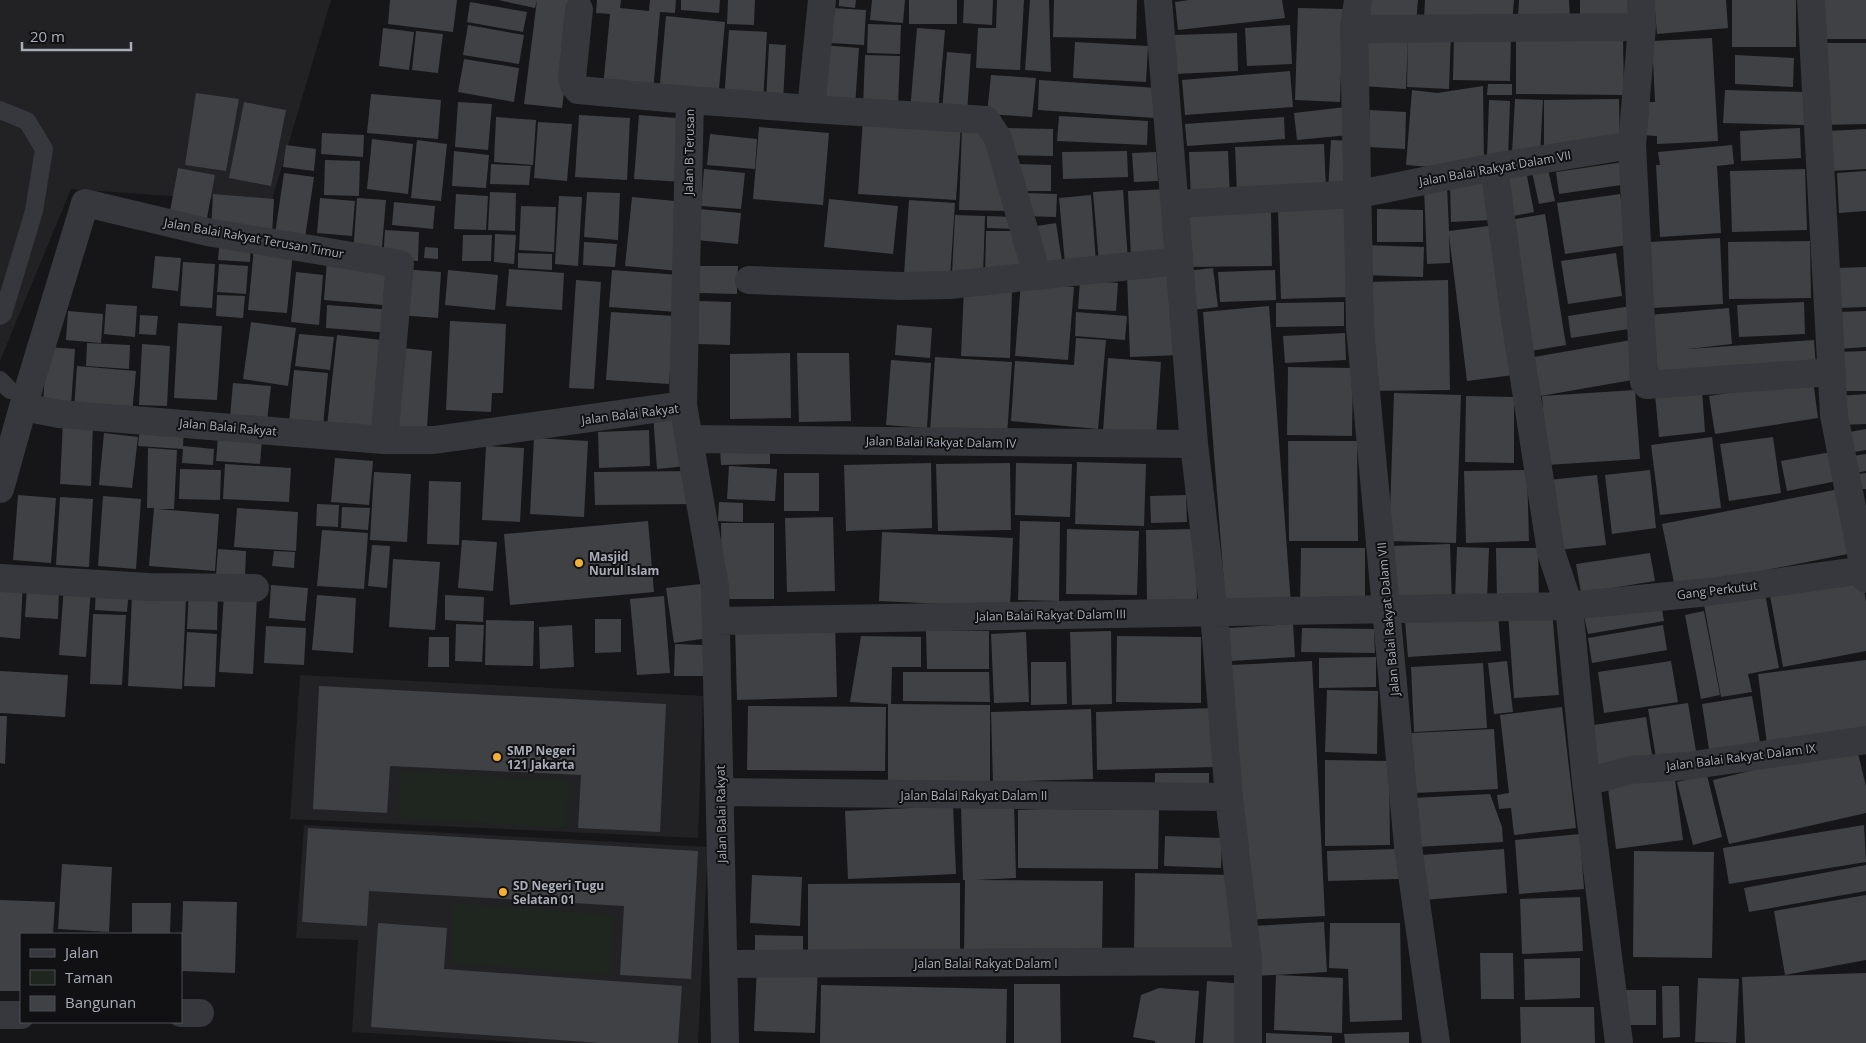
<svg xmlns="http://www.w3.org/2000/svg" width="1866" height="1043" font-family="'Open Sans',sans-serif">
  <rect width="100%" height="100%" fill="#161618"/>
  <!-- built -->
  <path fill="#222225" d="M0,0H331L271,203L71,189L0,361Z
    M300,675L703,696L698,838L290,819Z
    M304,825L708,847L698,1043H533L352,1032L358,940L296,938Z"/>
  <!-- green -->
  <path fill="#1e261f" d="M401,771L568,781L566,828L398,818Z
    M454,903L614,915L610,975L450,963Z"/>
  <!-- building -->
  <path fill="#404145" d="M390,0H457L453,32L388,24Z
    M498,0H537L535,8Z
    M537,0H576L562,108L524,104Z
    M597,0H621L620,8L649,11L650,0H676L675,13L660,12L653,92L603,88L610,14L596,13Z
    M681,0H720L719,13L681,10Z
    M728,0H755L754,25L727,24Z
    M839,0H856L855,8L839,6Z
    M872,0H905L903,23L870,20Z
    M909,0H957V24H909Z
    M964,0H993L992,25L963,23Z
    M997,0H1024L1020,70L976,68L978,28H996Z
    M1030,0H1049L1051,72L1025,70Z
    M1054,0H1137L1136,39L1053,37Z
    M1189,0H1282L1285,18L1178,30L1175,2Z
    M1365,0H1418L1416,22L1364,19Z
    M1425,0H1514L1512,24L1424,19Z
    M1519,0H1569L1570,18L1518,17Z
    M1580,0H1632V21L1580,20Z
    M1654,0H1726L1728,28L1657,34Z
    M1732,0H1796V47H1732Z
    M1816,0H1866V39H1816Z
    M470,2L527,12L523,32L467,22Z
    M833,8L866,10L864,45L831,43Z
    M1298,8L1343,9L1340,102L1295,100Z
    M666,16L725,22L718,100L659,94Z
    M868,24L901,25L900,54L867,53Z
    M468,25L524,35L519,64L463,55Z
    M1290,25L1292,64L1247,66L1245,28Z
    M383,28L414,32L409,70L379,66Z
    M917,28L945,30L938,113L910,111Z
    M729,30L767,32L763,103L724,101Z
    M416,31L443,34L438,73L412,70Z
    M1365,32L1408,34L1406,89L1362,86Z
    M1408,32L1451,33L1449,89L1407,87Z
    M1454,32L1511,33L1510,81L1453,80Z
    M1237,33L1238,71L1175,74L1174,35Z
    M1516,36L1623,37L1624,95L1516,94Z
    M1712,38L1718,141L1657,144V136L1641,135L1644,102H1655L1652,41Z
    M1075,42L1148,46L1146,82L1073,78Z
    M1819,43H1866V124L1820,125Z
    M769,44L786,45L783,102L766,101Z
    M822,45L859,48L855,106L818,103Z
    M947,52L971,54L967,113L942,111Z
    M865,55L900,56L898,107H863Z
    M1735,55L1794,58L1793,87L1735,84Z
    M464,59L519,68L514,102L458,92Z
    M1290,71L1293,107L1185,115L1182,80Z
    M991,75L1036,78L1032,117L987,114Z
    M1039,80L1157,88L1155,118L1038,110Z
    M1488,84H1512V95H1487Z
    M1483,86L1484,164L1431,167L1406,165L1412,90L1437,93Z
    M1725,90L1805,92L1804,125L1723,123Z
    M196,93L239,99L226,171L185,165Z
    M371,94L441,100L438,139L367,133Z
    M1515,99L1543,100L1540,154L1512,153Z
    M1619,99L1620,145H1544V100Z
    M1489,100L1510,101L1508,159L1487,158Z
    M244,102L286,110L271,186L229,178Z
    M458,102L492,104L488,150L455,147Z
    M1346,107L1349,135L1297,140L1294,113Z
    M1370,110L1406,112L1405,149L1368,147Z
    M579,115L630,118L627,180L575,177Z
    M639,115L688,119L683,182L634,179Z
    M1059,116L1148,121L1147,145L1057,141Z
    M496,117L536,120L533,165L494,162Z
    M1284,117L1285,139L1187,146L1185,124Z
    M863,118L961,125L956,200L858,194Z
    M538,122L572,124L567,181L534,178Z
    M759,127L829,133L823,205L753,199Z
    M962,127H982L1009,211L959,210Z
    M1007,128L1053,129V156L1006,155Z
    M1800,128L1801,158L1741,161L1740,131Z
    M1866,129V169L1830,171L1828,131Z
    M322,133L364,135L363,157L321,154Z
    M710,134L757,139L755,169L707,165Z
    M372,139L413,144L408,194L367,189Z
    M417,140L447,144L441,201L411,198Z
    M1331,140L1356,141L1353,193L1328,191Z
    M1324,144L1326,190L1237,193L1235,147Z
    M286,145L316,149L314,171L283,167Z
    M1732,145L1734,164L1717,166L1721,233L1660,237L1656,165H1660L1658,152Z
    M454,151L489,155L486,188L452,186Z
    M1127,151L1128,177L1063,179L1062,152Z
    M1228,151L1230,197L1191,198L1189,152Z
    M1156,152L1158,181L1134,182L1132,153Z
    M325,160L360,161L359,196L324,195Z
    M1624,162L1628,184L1559,194L1556,172Z
    M491,164L531,166L529,185L490,184Z
    M1015,164L1051,165V191H1014Z
    M178,168L215,175L207,218L170,211Z
    M704,169L745,173L741,209L701,206Z
    M1548,169L1555,201L1539,204L1532,172Z
    M1805,169L1807,230L1732,232L1730,171Z
    M1526,171L1534,212L1504,218L1496,176Z
    M1866,171V211L1839,213L1837,173Z
    M284,173L314,177L305,238L275,234Z
    M1489,182L1491,220L1451,222L1450,184Z
    M1447,186L1449,231L1496,225L1514,375L1467,381L1449,235L1450,263L1427,264L1424,187Z
    M1168,189L1171,258L1131,259L1128,191Z
    M1123,190L1128,260L1099,263L1093,192Z
    M490,192L516,193L515,231L488,230Z
    M587,192L620,193L618,240L584,237Z
    M1022,193L1057,194L1056,217L1021,216Z
    M213,194L274,199L272,235L211,231Z
    M456,194L488,196L486,230L454,229Z
    M1620,194L1628,245L1565,254L1557,203Z
    M1091,195L1096,262L1065,264L1059,198Z
    M559,196L582,197L578,266L555,264Z
    M632,197L686,202L679,271L625,266Z
    M320,198L355,201L352,236L317,233Z
    M357,198L386,200L381,258L353,255Z
    M829,199L898,206L893,254L824,247Z
    M909,200L955,203L950,279L904,275Z
    M394,202L435,206L433,229L392,225Z
    M521,206L556,207L554,252L519,250Z
    M1344,208L1347,297L1281,299L1278,211Z
    M699,209L741,213L738,244L696,240Z
    M1377,209L1423,210V242H1377Z
    M1187,212H1271L1272,266L1188,267Z
    M1545,214L1566,345L1525,352L1504,221Z
    M955,215L985,216L983,275L952,274Z
    M987,216L1016,217V229L987,228Z
    M1056,223L1062,261L1038,265L1031,227Z
    M385,230L419,232L418,261L383,260Z
    M986,231H1021V273H985Z
    M495,234L516,235L514,264L494,262Z
    M463,235H492L491,261H462Z
    M220,237L251,239L250,262L218,260Z
    M1720,238L1723,304L1653,308L1649,242Z
    M1810,241L1811,298L1729,299L1728,242Z
    M584,242L617,244L615,267L583,265Z
    M1362,245L1424,247L1423,277L1361,275Z
    M425,247L438,248V259L424,258Z
    M254,248L293,251L287,313L248,310Z
    M518,253L552,254V270L518,268Z
    M1616,253L1622,296L1568,304L1561,261Z
    M155,256L181,258L178,291L152,288Z
    M327,259L397,265L394,306L324,300Z
    M183,262L215,264L212,308L180,306Z
    M219,264L248,266L246,294L217,292Z
    M699,266H738L737,294L699,293Z
    M1866,267V307L1839,308L1837,268Z
    M1213,268L1218,307L1191,310L1187,271Z
    M402,269L441,272L438,318L399,315Z
    M509,269L564,273L562,310L506,306Z
    M448,270L498,275L495,310L445,305Z
    M612,270L680,275L677,312L609,307Z
    M1275,270L1276,300L1220,302L1218,272Z
    M296,272L323,275L319,325L291,322Z
    M1178,272L1181,355L1130,357L1127,274Z
    M576,280L601,282L594,389L569,388Z
    M1080,280L1118,283L1116,311L1078,309Z
    M1448,280L1450,390L1368,391L1366,282Z
    M1021,282L1074,287L1068,360L1015,356Z
    M964,288L1012,290L1010,358L961,356Z
    M217,295L245,296L243,318L216,316Z
    M699,301L731,302L730,345L698,344Z
    M1344,302V326L1276,327V303Z
    M1804,302L1805,334L1739,337L1737,305Z
    M106,304L137,306L135,337L104,334Z
    M327,305L393,310L391,333L326,328Z
    M1269,306L1291,604L1226,609L1203,312Z
    M1631,306L1635,328L1571,338L1568,316Z
    M1729,308L1732,344L1688,349L1814,340L1816,368L1658,378L1656,350L1649,315Z
    M68,311L103,314L101,343L66,340Z
    M1866,311V347L1838,349L1837,312Z
    M611,312L674,316L669,384L606,380Z
    M1076,312L1127,316L1125,340L1075,336Z
    M140,315L158,316L156,335L139,334Z
    M450,321L506,324L503,393H492L491,412L446,410Z
    M251,322L296,328L288,386L243,379Z
    M178,323L222,326L217,400L174,398Z
    M897,325L932,328L930,358L895,355Z
    M1345,333L1346,360L1285,363L1283,336Z
    M299,334L334,337L330,370L295,366Z
    M337,335L391,341L381,432L327,426Z
    M1076,338L1106,340L1098,429L1011,421L1015,361L1074,365Z
    M1631,340L1638,379L1529,398L1522,359Z
    M87,343L130,345L129,369L86,366Z
    M142,344L170,346L167,406L139,405Z
    M47,347L75,349L71,405L43,403Z
    M394,347L432,351L427,428L388,426Z
    M1866,351V391H1837L1836,352Z
    M790,353L791,418L730,419V354Z
    M797,353H849L851,421L799,422Z
    M935,357L1012,362L1007,436L930,431Z
    M1108,358L1161,362L1156,436L1103,432Z
    M891,360L931,363L927,428L886,425Z
    M77,366L136,371L132,414L74,409Z
    M1288,367L1353,368L1352,436L1287,435Z
    M294,370L328,373L323,426L289,423Z
    M1813,380L1818,418L1715,434L1709,396Z
    M233,383L271,386L267,421L230,418Z
    M1635,390L1640,459L1547,465L1542,396Z
    M1702,390L1705,432L1659,437L1655,394Z
    M1394,393L1461,395L1456,543L1389,541Z
    M1866,394V424L1841,425L1839,396Z
    M1466,396L1514,397V463L1465,462Z
    M682,412L687,466L657,469L653,414Z
    M63,420L93,421L91,486L60,484Z
    M140,425L184,428L183,446L214,449L213,465L182,463L183,449L138,446Z
    M1866,429V450L1848,453L1844,433Z
    M649,430L650,466L599,468L598,432Z
    M104,433L138,437L132,488L99,485Z
    M218,437L262,439L260,464L216,461Z
    M1712,437L1721,508L1660,515L1651,445Z
    M1773,437L1781,493L1729,501L1720,444Z
    M534,438L588,441L584,517L530,514Z
    M1288,441H1357L1358,541H1289Z
    M486,446L524,448L520,522L482,520Z
    M148,448L177,450L174,509H157L219,514L215,571L149,566L154,508H147Z
    M720,448H770V464L721,465Z
    M1831,452L1837,481L1787,491L1781,461Z
    M1866,454V471L1856,473L1853,456Z
    M335,458L373,461L369,505L331,502Z
    M1077,462L1146,464L1144,526L1075,524Z
    M931,463L932,528L846,531L844,465Z
    M1010,463L1011,530L938,531L936,464Z
    M1016,463L1072,464L1070,517L1015,515Z
    M225,464L291,468L289,502L223,499Z
    M729,466L777,469L775,501L727,499Z
    M180,469L221,470L220,500L179,499Z
    M1527,470L1529,541L1466,543L1464,471Z
    M1650,470L1656,528L1612,534L1605,475Z
    M694,471V504L595,505L594,472Z
    M374,472L411,474L407,542L370,540Z
    M784,473H819V511H784Z
    M1866,473V489H1861L1858,474Z
    M1597,475L1606,545L1557,550L1548,480Z
    M429,481L461,482L459,545L427,544Z
    M1839,489L1853,553L1675,588L1662,524Z
    M18,495L56,498L51,563L13,560Z
    M1186,495L1187,522L1151,523L1150,496Z
    M103,496L141,499L136,569L98,566Z
    M60,497L93,499L89,567L56,565Z
    M719,502L743,503V522L718,521Z
    M317,504L339,505L338,527L316,526Z
    M342,507L370,508L368,530L341,528Z
    M237,508L298,512L296,551L234,547Z
    M833,517L835,591L787,592L785,518Z
    M648,521L654,592L510,605L504,534Z
    M1020,521L1060,522L1059,601L1018,600Z
    M721,523H774V599H722Z
    M1067,529L1139,531L1137,595L1066,594Z
    M1196,529L1197,600L1147,601L1146,530Z
    M322,530L368,533L364,589L317,586Z
    M882,532L1013,538L1010,607L879,601Z
    M462,540L497,542L493,591L458,588Z
    M1450,544L1452,605L1392,606L1391,546Z
    M372,545L390,546L387,588L368,586Z
    M1457,547L1489,548L1487,600L1455,599Z
    M1301,548H1365V605H1300Z
    M1496,548H1538L1539,600L1497,601Z
    M218,549L246,551L245,577L216,575Z
    M274,551L295,552L294,568L272,566Z
    M1650,553L1655,581L1581,593L1576,564Z
    M393,559L440,562L435,630L389,627Z
    M1862,578L1866,602V651L1783,667L1770,595Z
    M0,581L23,582L20,639L0,637Z
    M701,584L708,638L674,643L666,588Z
    M64,585L91,587L86,657L59,655Z
    M271,585L308,588L305,621L269,618Z
    M96,586L129,588L127,612L95,610Z
    M27,587L59,588L58,619L25,617Z
    M1764,588L1779,668L1748,674L1752,692L1721,697L1703,599Z
    M189,590L218,592L217,630L187,629Z
    M224,594L257,596L253,674L219,672Z
    M132,595L186,598L182,689L128,686Z
    M317,595L356,598L353,653L312,650Z
    M445,595L484,597L483,622L445,620Z
    M664,596L670,673L637,675L630,599Z
    M1661,604L1664,621L1588,634L1583,611Z
    M1552,609L1559,695L1514,698L1508,612Z
    M1704,611L1720,695L1701,699L1685,615Z
    M1498,613L1501,651L1408,657L1405,620Z
    M93,614L126,615L122,685L90,684Z
    M595,619H621V652L595,653Z
    M486,620L534,621L533,666L485,665Z
    M835,623L837,697L737,700L735,625Z
    M456,624L484,625L482,662L455,661Z
    M1293,624L1295,657L1231,661L1229,628Z
    M572,625L574,667L540,669L539,627Z
    M1663,625L1667,650L1592,663L1588,638Z
    M266,626L306,628L304,665L264,663Z
    M1302,628L1374,629L1375,653L1301,652Z
    M926,631H989V669H927Z
    M1111,631L1112,704L1072,705L1070,632Z
    M187,632L217,634L215,687L184,686Z
    M1026,632L1029,702L994,703L991,634Z
    M861,636L921,637V667H892L891,704L990,705V790L888,788V704L850,702Z
    M1117,636L1201,637V703L1116,702Z
    M429,637H449V667H428Z
    M675,644L703,645V676H674Z
    M1376,657V687L1319,688V658Z
    M1866,660V732L1767,744L1758,674Z
    M1312,661L1325,916L1244,920L1231,665Z
    M1507,661L1513,712L1494,714L1488,663Z
    M1671,661L1678,702L1604,713L1598,672Z
    M1031,662H1066L1067,704L1031,705Z
    M1483,663L1487,728L1414,732L1411,667Z
    M0,671L68,675L65,717L0,713Z
    M903,672H989L990,702L903,701Z
    M319,686L666,704L660,832L578,828L581,775L390,766L387,813L313,809Z
    M1327,690L1378,691L1377,754L1325,752Z
    M1752,696L1761,748L1710,756L1702,704Z
    M1688,703L1697,757L1657,764L1648,709Z
    M748,706L886,707L885,771L747,770Z
    M1562,707L1576,828L1514,835L1511,808L1499,809L1497,795L1509,793L1500,715Z
    M1213,708L1215,767L1097,770L1096,712Z
    M1091,709L1093,779L993,782L991,712Z
    M0,716H7L5,764L0,763Z
    M1646,717L1653,761L1594,771L1587,726Z
    M1494,729L1498,789L1415,793L1411,733Z
    M1856,745L1866,786V813L1729,844L1713,780Z
    M1325,760L1389,761L1390,845L1325,846Z
    M1674,772L1683,840L1616,849L1607,781Z
    M1155,773H1209V791H1155Z
    M1707,775L1722,837L1693,845L1677,782Z
    M1490,794L1502,827L1503,842L1417,847L1413,798Z
    M1014,803L1016,878L975,880L1103,881L1102,956L964,955L965,880H963L961,805Z
    M953,806L956,874L848,879L845,811Z
    M1042,809L1159,810L1158,869L1018,868V810Z
    M1864,825L1866,862L1729,884L1723,848Z
    M308,828L698,851L691,979L620,975L624,906L369,891L367,926L302,922Z
    M1580,834L1584,889L1519,894L1515,840Z
    M1165,836L1222,838L1221,868L1164,866Z
    M1398,849L1399,879L1328,881L1327,851Z
    M1504,849L1507,893L1424,900L1421,855Z
    M1634,851L1714,852L1712,958L1633,957Z
    M62,864L112,867L109,932L58,929Z
    M1866,865V891L1749,912L1744,888Z
    M1135,873L1234,875L1236,952L1134,950Z
    M752,875L802,877L800,926L750,923Z
    M960,883V957L808,958V884Z
    M1866,895V960L1785,975L1774,911Z
    M1580,897L1583,951L1522,954L1520,899Z
    M0,900L55,902L53,934H21V991H0Z
    M183,901L237,902L235,973L181,971Z
    M132,903H171L170,934H132Z
    M1324,922L1327,972L1256,976L1253,926Z
    M378,923L447,928L444,969L682,986L678,1043H601L371,1027Z
    M1330,923H1400L1402,1020L1350,1022L1348,969L1329,968Z
    M755,935L803,936V956L755,955Z
    M1480,953H1513L1514,999H1481Z
    M1580,958V998L1525,1000L1524,959Z
    M757,966L818,968L815,1033L754,1031Z
    M1866,973V1043H1745L1742,977Z
    M1276,975L1343,978L1342,1033L1274,1030Z
    M1698,978L1739,979L1736,1043L1695,1042Z
    M1207,981L1244,984L1240,1043H1203Z
    M1014,984H1060L1061,1043H1014Z
    M821,985L1007,989L1006,1043H820Z
    M1662,986H1679L1680,1037L1663,1038Z
    M1159,988L1199,991L1195,1043H1155V1041L1133,1037L1141,995Z
    M1623,990H1656V1025H1623Z
    M1520,1007H1594L1595,1043H1521Z
    M1409,1032V1043H1345L1344,1034Z
    M1266,1033L1332,1036V1043H1266Z"/>
  <g fill="none" stroke-linecap="round" stroke-linejoin="round">
    <!-- service -->
    <path stroke="#37383d" stroke-width="18" d="M0,110L27,121L44,149L34,211L3,314L0,316
      M0,380L10,390"/>
    <!-- minor -->
    <path stroke="#37383d" stroke-width="28" d="M1158,0L1194,444L1214,613L1229,797L1248,961V1043
      M1358,0L1354,29L1360,327L1408,846L1436,1043
      M1641,0L1642,27L1632,145L1644,382L1647,385L1832,372
      M1811,0L1834,415L1866,579
      M579,9L572,78L574,85L578,90L690,100
      M1354,29L1642,27
      M811,109L986,120L998,138L1037,275
      M1494,167L1516,326L1551,552L1569,606L1586,782L1619,1043
      M1175,204L1359,194L1494,167L1632,145
      M749,280L901,286L949,285L1179,261
      M683,405L690,100L811,109L822,0
      M23,407L85,203L207,232L400,264L384,440
      M689,439L1194,444
      M0,489L23,407L59,414L384,440H434L683,405L715,587L725,1043
      M0,578L149,587L255,588
      M716,621L1569,606L1709,592L1864,570
      M1586,782L1631,770L1687,766L1866,740
      M720,792L1229,797
      M724,964L1248,961
      M181,1013H200
      M0,1015H21"/>
  </g>
  <!-- markers -->
  <g fill="#f2b134" stroke="#111113" stroke-width="2">
    <circle cx="579" cy="563" r="5"/>
    <circle cx="497" cy="757" r="5"/>
    <circle cx="503" cy="892" r="5"/>
  </g>
  <g text-anchor="middle" dominant-baseline="central" stroke-width="4" stroke-linejoin="round" paint-order="stroke">
    <!-- street labels -->
    <g font-size="12" fill="#a8adb8" stroke="#111113">
      <text transform="translate(689 152) rotate(-89)">Jalan B Terusan</text>
      <text transform="translate(1495 168) rotate(-10)">Jalan Balai Rakyat Dalam VII</text>
      <text transform="translate(254 238) rotate(10)">Jalan Balai Rakyat Terusan Timur</text>
      <text transform="translate(630 414) rotate(-7)">Jalan Balai Rakyat</text>
      <text transform="translate(228 427) rotate(5)">Jalan Balai Rakyat</text>
      <text transform="translate(941 442) rotate(1)">Jalan Balai Rakyat Dalam IV</text>
      <text transform="translate(1717 590) rotate(-7)">Gang Perkutut</text>
      <text transform="translate(1051 615) rotate(-1)">Jalan Balai Rakyat Dalam III</text>
      <text transform="translate(1388 619) rotate(-95)">Jalan Balai Rakyat Dalam VII</text>
      <text transform="translate(1741 757) rotate(-7)">Jalan Balai Rakyat Dalam IX</text>
      <text x="974" y="795">Jalan Balai Rakyat Dalam II</text>
      <text transform="translate(721 814) rotate(-91)">Jalan Balai Rakyat</text>
      <text x="986" y="963">Jalan Balai Rakyat Dalam I</text>
    </g>
    <!-- poi labels -->
    <g font-size="12" font-weight="bold" fill="#a8adb8" stroke="#111113" text-anchor="start">
      <text x="589" y="556">Masjid<tspan x="589" dy="14">Nurul Islam</tspan></text>
      <text x="507" y="750">SMP Negeri<tspan x="507" dy="14">121 Jakarta</tspan></text>
      <text x="513" y="885">SD Negeri Tugu<tspan x="513" dy="14">Selatan 01</tspan></text>
    </g>
  </g>
  <!-- legend -->
  <rect x="20" y="933" width="162" height="90" fill="#111113" stroke="#4d4f55"/>
  <rect x="30" y="949" width="25" height="8" fill="#37383d" stroke="#4d4f55"/>
  <text x="65" y="958" font-size="15" fill="#a8adb8">Jalan</text>
  <rect x="30" y="970" width="25" height="15" fill="#1e261f" stroke="#4d4f55"/>
  <text x="65" y="983" font-size="15" fill="#a8adb8">Taman</text>
  <rect x="30" y="996" width="25" height="15" fill="#404145" stroke="#4d4f55"/>
  <text x="65" y="1008" font-size="15" fill="#a8adb8">Bangunan</text>
  <!-- scale -->
  <path d="M22 42v8h109v-8" fill="none" stroke="#a8adb8" stroke-width="2.5"/>
  <text x="30" y="42" font-size="15" fill="#a8adb8" stroke="#111113" stroke-width="4" paint-order="stroke">20 m</text>
</svg>
